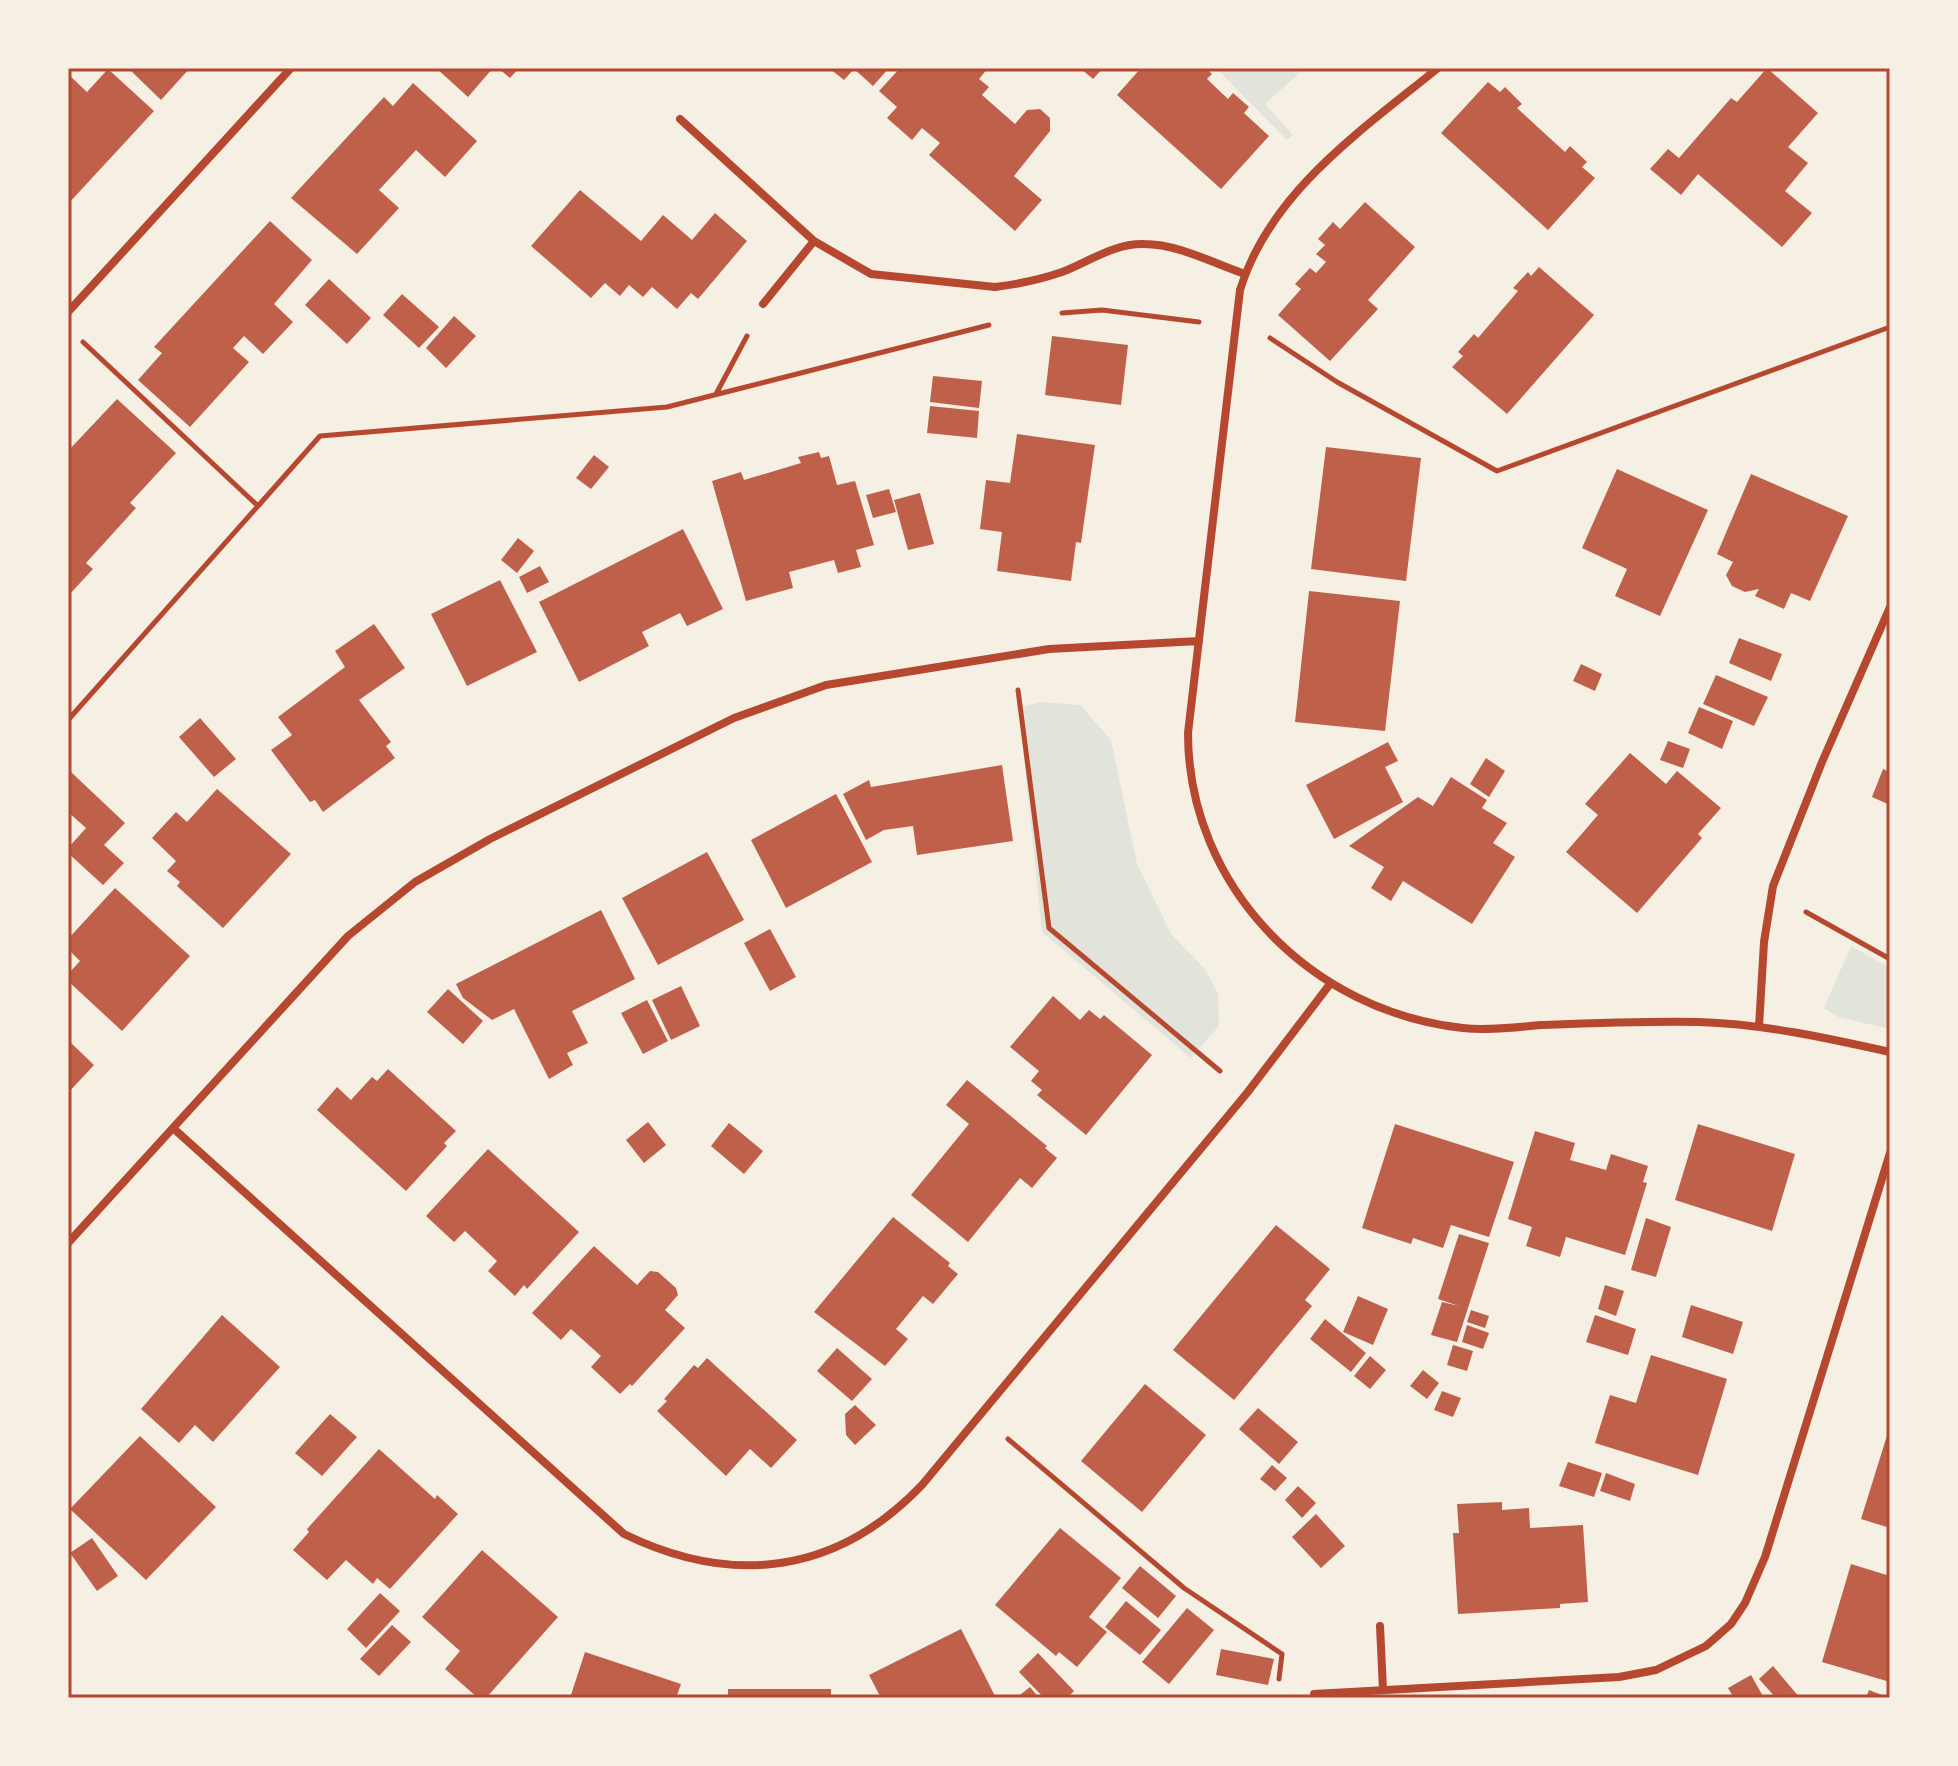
<svg xmlns="http://www.w3.org/2000/svg" width="1958" height="1766" font-family="'Fira Sans Condensed',sans-serif">
  <rect width="100%" height="100%" fill="#f6efe4"/>
  <!-- green -->
  <path fill="#e2e4dc" d="M1216,68H1305L1265,104L1293,135L1287,140Z
    M1041,702L1080,705L1111,740L1137,864L1171,934L1204,968L1218,993L1219,1026L1191,1058L1042,932L1019,708Z
    M1851,946L1890,968V1029L1838,1017L1824,1008Z"/>
  <!-- building -->
  <path fill="#bf614a" d="M128,68H190L161,100Z
    M436,68H493L468,97Z
    M498,68H519L510,78Z
    M829,68H889L873,86L854,69L844,80Z
    M900,68H988L979,79L989,87L982,95L1015,124L1027,110L1040,109L1050,118V131L1014,176L1042,200L1015,231L929,155L940,143L922,128L912,140L887,118L897,107L879,91Z
    M1080,68H1103L1093,79Z
    M1141,68H1206L1212,74L1207,79L1228,99L1233,93L1249,107L1244,113L1269,136L1221,189L1117,95Z
    M1767,68L1818,113L1788,147L1808,163L1785,191L1812,213L1782,247L1698,174L1681,195L1650,169L1668,149L1679,158L1731,98L1737,102Z
    M108,69L154,111L68,204V74L87,92Z
    M1488,82L1500,92L1505,87L1522,104L1517,108L1565,152L1570,146L1587,162L1582,167L1595,178L1548,230L1441,133Z
    M413,83L477,141L445,177L416,150L379,190L399,208L357,254L291,198L384,97L393,106Z
    M580,190L641,241L663,215L692,240L715,213L747,241L698,299L691,293L677,309L652,287L643,297L629,285L620,296L605,283L591,298L531,246Z
    M1365,202L1415,247L1368,300L1378,309L1330,361L1278,315L1301,289L1295,284L1310,268L1316,273L1326,262L1316,254L1325,245L1318,239L1333,222L1340,229Z
    M270,221L312,260L274,304L293,322L263,354L244,336L233,348L249,362L190,427L138,380L162,353L154,347Z
    M1539,267L1594,315L1507,414L1452,367L1463,356L1458,352L1474,334L1478,338L1518,291L1513,288L1528,272L1531,276Z
    M329,279L371,318L347,344L305,305Z
    M402,294L439,327L419,348L383,315Z
    M454,316L476,336L446,368L426,348Z
    M1052,336L1128,345L1121,405L1045,395Z
    M933,376L982,381L979,408L930,402Z
    M117,399L176,453L130,503L136,508L86,563L93,569L68,596V451Z
    M930,406L979,411L977,438L927,433Z
    M1017,434L1095,445L1081,543L1076,542L1071,581L997,571L1002,532L980,529L986,480L1010,483Z
    M1326,447L1421,458L1406,581L1311,569Z
    M819,452L821,458L829,456L837,485L855,481L874,545L856,550L861,567L838,573L834,560L789,572L793,588L746,601L712,481L741,472L744,480L801,463L798,457Z
    M594,455L609,467L591,489L576,478Z
    M1617,469L1708,510L1660,616L1615,596L1627,569L1582,548Z
    M1751,474L1848,516L1810,601L1791,593L1784,609L1755,596L1759,589L1745,592L1732,586L1726,575L1733,562L1717,554Z
    M889,489L896,512L873,518L866,495Z
    M920,493L934,544L908,550L894,500Z
    M683,529L723,609L687,626L680,613L642,632L649,646L579,682L539,602Z
    M518,538L534,551L517,573L501,560Z
    M540,566L549,582L527,593L519,577Z
    M500,580L537,652L467,686L431,614Z
    M1309,591L1400,601L1385,731L1295,722Z
    M374,624L405,668L359,700L391,742L386,746L395,758L323,812L315,800L310,802L271,750L292,735L278,717L345,667L335,651Z
    M1739,638L1782,654L1771,681L1729,663Z
    M1581,664L1602,674L1595,691L1573,681Z
    M1716,675L1768,697L1754,726L1703,704Z
    M1699,707L1733,721L1722,749L1688,733Z
    M200,718L236,759L214,777L179,737Z
    M1668,741L1690,749L1683,768L1660,760Z
    M1388,742L1398,761L1385,767L1403,802L1334,839L1306,785Z
    M1630,753L1666,784L1677,771L1721,808L1698,834L1702,838L1637,913L1566,852L1598,815L1585,804Z
    M1486,758L1505,771L1489,797L1470,784Z
    M1002,765L1013,841L917,855L913,826L884,830L866,840L843,794L869,780L871,787Z
    M1883,769L1890,772V805L1872,797Z
    M71,772L125,823L104,845L124,863L103,885L68,853V848L86,828L68,812Z
    M1451,777L1487,800L1482,808L1507,823L1493,843L1515,857L1472,924L1403,881L1391,901L1371,888L1384,867L1349,846L1418,797L1433,806Z
    M217,789L291,854L223,928L177,886L180,882L167,871L176,861L152,838L176,812L187,822Z
    M836,794L872,862L786,908L751,840Z
    M707,852L744,920L658,965L622,898Z
    M115,888L190,956L122,1031L68,981V974L80,961L68,949V939Z
    M601,910L635,979L572,1011L588,1043L567,1053L573,1065L549,1079L514,1009L492,1020L463,998L456,984Z
    M770,929L796,977L770,991L744,943Z
    M681,986L700,1026L671,1040L652,1000Z
    M448,989L483,1021L463,1044L427,1012Z
    M1053,996L1080,1020L1089,1010L1100,1019L1104,1015L1152,1055L1086,1135L1037,1095L1042,1090L1031,1081L1039,1071L1010,1047Z
    M647,1000L668,1041L643,1054L621,1013Z
    M68,1040L94,1065L68,1093Z
    M388,1069L456,1131L444,1143L447,1146L406,1191L317,1110L337,1087L351,1100L372,1077L377,1081Z
    M967,1080L1047,1146L1045,1148L1057,1158L1032,1188L1020,1178L968,1242L911,1195L969,1124L946,1105Z
    M648,1122L666,1145L644,1163L626,1140Z
    M729,1123L763,1151L744,1174L711,1146Z
    M1395,1124L1514,1162L1489,1237L1451,1225L1443,1248L1413,1238L1411,1244L1362,1228Z
    M1698,1124L1795,1154L1772,1231L1675,1200Z
    M1535,1131L1575,1143L1570,1160L1606,1170L1611,1154L1648,1166L1643,1182L1647,1183L1625,1255L1566,1237L1560,1257L1526,1246L1532,1227L1508,1219Z
    M488,1149L579,1232L527,1289L524,1285L515,1296L488,1271L497,1261L465,1231L454,1242L426,1216Z
    M893,1217L950,1263L948,1266L958,1274L933,1304L923,1296L896,1329L908,1339L885,1366L814,1312Z
    M1646,1218L1671,1227L1656,1277L1631,1270Z
    M1276,1225L1330,1269L1305,1300L1312,1306L1234,1400L1173,1350Z
    M1459,1234L1489,1243L1457,1342L1431,1335L1442,1302L1459,1306L1438,1299Z
    M594,1246L637,1285L650,1271L658,1272L676,1288L678,1295L665,1310L685,1328L632,1386L630,1384L620,1394L591,1367L601,1356L571,1329L561,1340L532,1313Z
    M1605,1285L1624,1291L1616,1316L1598,1309Z
    M1358,1296L1388,1309L1373,1345L1343,1332Z
    M1691,1305L1743,1322L1733,1354L1682,1337Z
    M1471,1310L1489,1316L1485,1328L1467,1322Z
    M222,1315L280,1367L213,1442L195,1425L179,1443L141,1409Z
    M1595,1315L1636,1329L1628,1355L1586,1342Z
    M1325,1319L1366,1353L1351,1372L1310,1339Z
    M1467,1325L1489,1333L1483,1349L1462,1342Z
    M1453,1345L1473,1351L1467,1371L1447,1365Z
    M837,1348L872,1379L852,1401L817,1371Z
    M1651,1355L1727,1379L1698,1475L1595,1443L1610,1395L1636,1403Z
    M1370,1356L1386,1370L1370,1389L1354,1376Z
    M707,1358L797,1440L771,1468L750,1449L726,1476L657,1411L667,1401L664,1399L694,1365L698,1368Z
    M1423,1370L1439,1383L1427,1399L1410,1386Z
    M1145,1384L1206,1435L1142,1512L1081,1461Z
    M1442,1391L1461,1398L1453,1417L1434,1410Z
    M855,1405L876,1425L855,1445L846,1435L845,1414Z
    M1258,1408L1298,1442L1279,1464L1239,1429Z
    M330,1414L357,1437L322,1476L295,1453Z
    M1889,1429H1890V1528L1861,1519Z
    M140,1436L216,1507L146,1580L70,1509Z
    M379,1449L435,1499L437,1495L458,1514L390,1589L377,1578L373,1584L346,1560L327,1580L293,1550L309,1532L307,1529Z
    M1568,1462L1602,1473L1594,1497L1559,1486Z
    M1272,1465L1287,1478L1275,1491L1260,1479Z
    M1606,1473L1635,1484L1630,1501L1600,1491Z
    M1298,1486L1316,1503L1302,1518L1285,1500Z
    M1502,1502V1510L1529,1508L1530,1528L1583,1525L1588,1602L1560,1604V1608L1458,1614L1453,1533H1459L1457,1504Z
    M1316,1514L1345,1546L1321,1568L1292,1537Z
    M1060,1528L1121,1578L1089,1617L1107,1632L1077,1667L1059,1652L1056,1656L995,1605Z
    M92,1538L118,1576L97,1591L70,1553Z
    M482,1550L558,1617L486,1698H478L445,1669L460,1651L422,1617Z
    M1851,1564L1890,1576V1682L1822,1662Z
    M1140,1566L1176,1596L1158,1618L1122,1588Z
    M380,1593L400,1611L366,1648L347,1629Z
    M1126,1601L1161,1630L1140,1655L1105,1627Z
    M1187,1608L1214,1630L1169,1684L1142,1662Z
    M392,1625L411,1642L379,1676L360,1659Z
    M961,1629L996,1698H881L869,1675Z
    M1221,1649L1274,1659L1268,1685L1216,1675Z
    M585,1652L681,1684L676,1698H570Z
    M1038,1653L1074,1691L1067,1698H1044L1019,1672Z
    M1773,1666L1800,1698H1776L1759,1679Z
    M1751,1675L1764,1698H1734L1728,1688Z
    M1030,1687L1039,1698H1016Z
    M728,1689H831V1698H728Z
    M1869,1690L1890,1698H1866Z"/>
  <g fill="none" stroke-linecap="round" stroke-linejoin="round">
    <!-- path -->
    <path stroke="#b5482f" stroke-width="5" d="M1062,313L1102,310L1199,322
      M1270,338L1337,382L1497,471L1890,327
      M83,342L258,506L320,436L667,407L989,325
      M716,394L747,336
      M1018,690L1049,928L1220,1071
      M68,720L258,506
      M1806,912L1890,959
      M1008,1439L1184,1588L1282,1654L1279,1679"/>
    <!-- minor -->
    <path stroke="#b5482f" stroke-width="8" d="M1438,68C1362,130 1270,192 1240,290L1188,733C1188,887 1312,1012 1463,1028C1488,1031 1516,1027 1541,1025C1594,1023 1646,1021 1699,1022C1764,1024 1827,1038 1890,1052
      M680,119L814,241L871,274L995,287C1019,284 1039,280 1062,272C1088,262 1115,243 1144,244C1178,244 1213,263 1245,274
      M763,304L814,241
      M68,312L291,68
      M1759,1027L1764,942L1773,886L1822,762L1890,607
      M173,1128L624,1534C733,1587 837,1574 922,1485L1247,1093L1330,984
      M68,1243L348,936L415,882L490,839L734,718L826,685L1049,649L1199,641
      M1380,1626L1383,1690
      M1314,1694L1619,1677L1656,1670L1706,1646L1731,1624L1745,1603L1765,1557L1890,1153"/>
  </g>
  <!-- border -->
  <rect width="1958" height="1766" fill="none" stroke="#f6efe4" stroke-width="140"/>
  <rect x="70" y="70" width="1818" height="1626" fill="none" stroke="#b5482f" stroke-width="3"/>
</svg>
